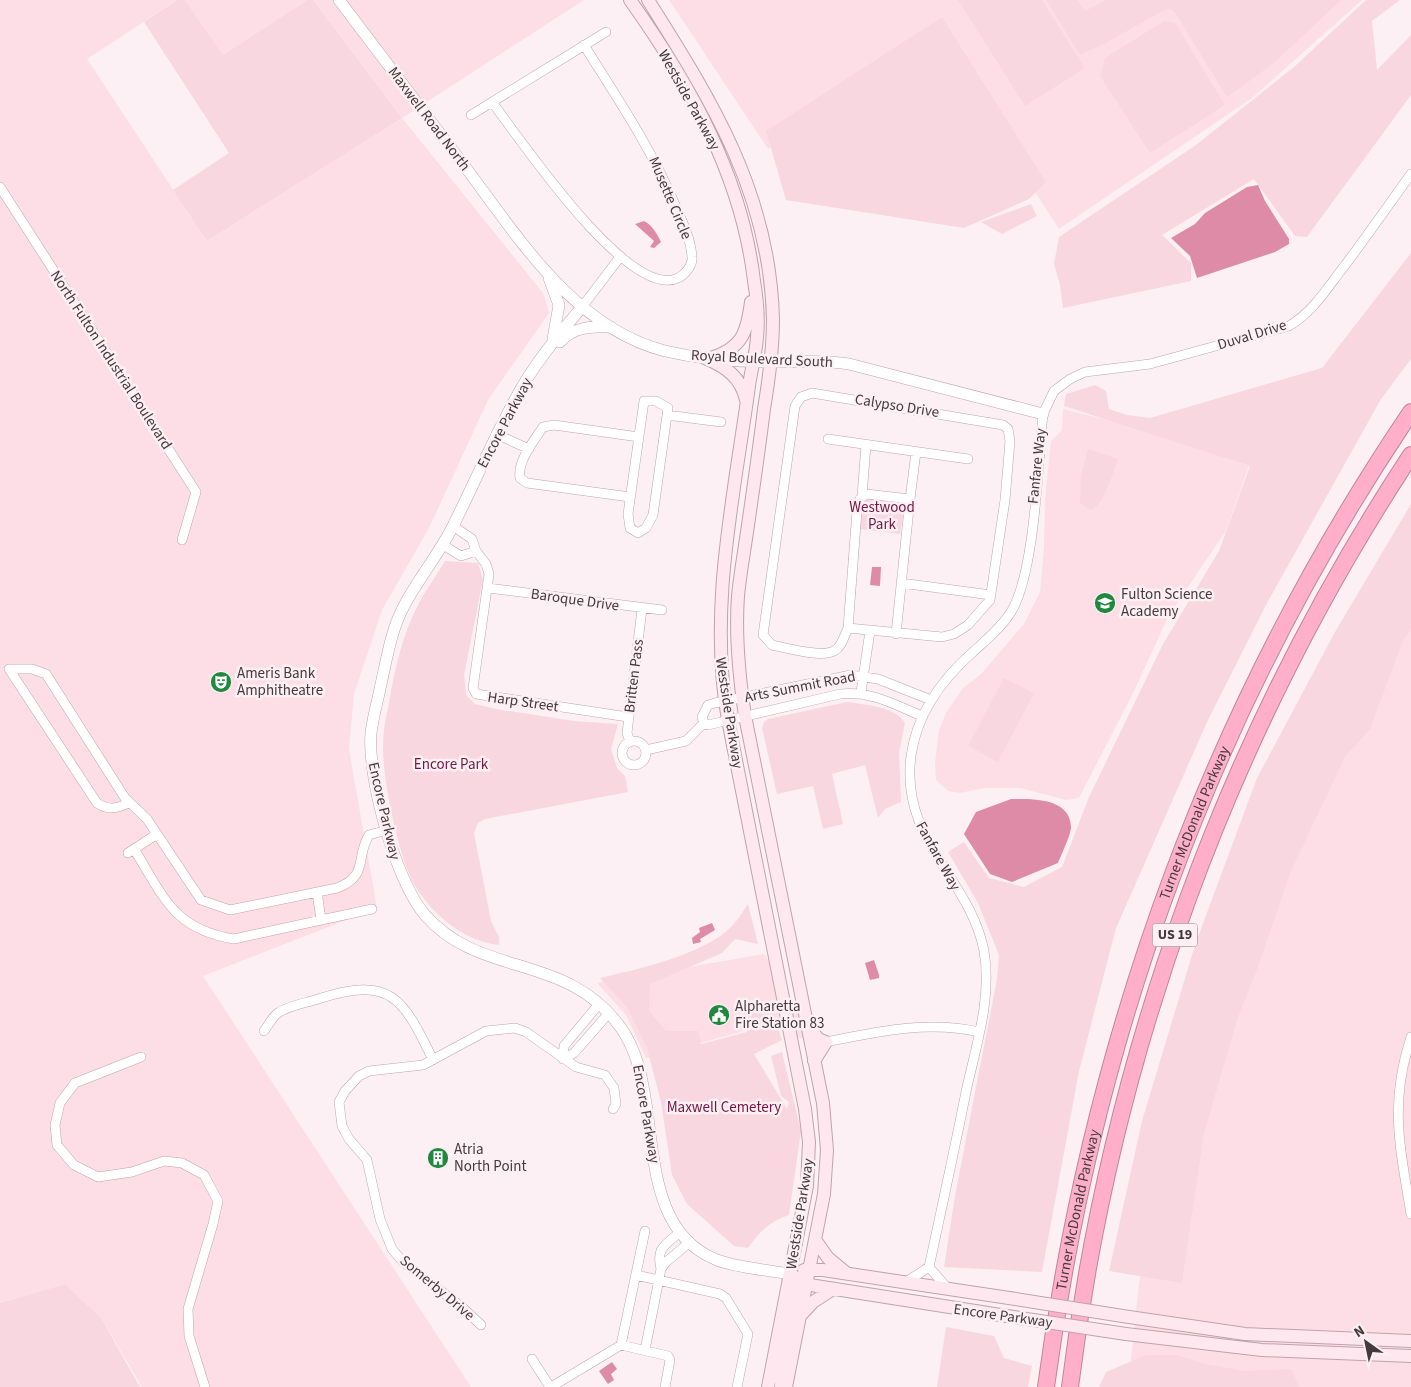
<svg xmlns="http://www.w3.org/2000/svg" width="1411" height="1387" font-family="'Source Sans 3',sans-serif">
  <rect width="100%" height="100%" fill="#fcf0f4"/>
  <!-- built -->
  <path fill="#fddee7" d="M0,0H177L87,59L207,241L402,118L313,0H584L402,118L543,293L549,313L488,400L429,528L382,610L354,694L349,750L377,908L203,976L471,1387H142L101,1318L65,1284L0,1303Z
    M185,0H307L223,55Z
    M669,0H1362L1252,98L1059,229L936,40L768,149Z
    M1063,409L1136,427L1249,466L1226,531L1169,615L1133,693L1079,798L1066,800L1020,788H984L960,793L948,791L936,780L935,762L939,730L946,713L963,688L981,674L1024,624L1040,592L1044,547L1045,499L1051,441L1062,430Z
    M1411,545V1387H1128L1139,1283L1197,1008Z
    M764,954L821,1047L769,1024L646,1058L626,1015L597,983Z"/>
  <!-- green -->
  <path fill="#f8d7e0" d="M177,0H185L223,55L307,0H313L402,118L207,241L173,190L229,153L144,22Z
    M958,0H1042L1085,68L1025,106Z
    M1046,0H1077L1085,11L1106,0H1341L1274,63L1227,97L1174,11L1166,9L1104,44L1080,55Z
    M1366,0H1400L1372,21L1377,70L1411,35V95L1307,237L1295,236L1254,179L1162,235L1191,263V281L1063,308L1060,285L1054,264L1059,237L1196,145L1294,67Z
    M942,17L1046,182L1029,199L964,228L786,200L766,131Z
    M1164,21L1175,23L1225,105L1150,153L1100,76L1105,58Z
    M1031,204L1037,216L1002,234L981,222Z
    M1411,253V359L1381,399L1267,603L1208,720L1116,928L1079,1071L1042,1272L944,1267L955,1196L997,979L999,955L978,903L948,852L964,842L989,878L1024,887L1062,867L1089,797L1163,644L1219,551L1250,466L1064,406L1066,394L1095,385L1106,391L1109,409L1127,415L1150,418L1322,368Z
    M1088,449L1118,459C1114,471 1102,508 1091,510L1080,503L1081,476Z
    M865,498L905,503L900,534L860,529Z
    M1411,504V628L1402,643L1370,729L1345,757L1290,873L1258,967L1238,1017L1204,1133L1182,1283L1109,1271L1142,1121L1195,945L1257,778L1335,632Z
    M445,561L478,563L483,580L464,675L466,695L475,704L496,709L574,721L618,724L611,749L617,768L625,776L628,792L485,819L478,823L474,833L491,921L499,937V945C464,941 433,915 415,886C399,859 382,778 383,746C383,733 385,720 388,708C394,673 402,634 419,603C427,588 437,575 445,561Z
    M1004,678L1034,693L998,762L968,746Z
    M847,702C865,705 895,706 905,723L899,753L901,802L885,809L878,818L865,765L832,774L843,824L823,829L813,786L777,794L762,728L764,722L768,719Z
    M748,904L758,944L735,939L722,953L650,984L649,1011L666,1031H698L701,1044L747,1032L745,1015L772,1010L782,1040L754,1054L787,1109L789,1102L781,1096L771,1056L782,1052L801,1131L789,1215C769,1222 760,1231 748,1248L734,1246L687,1204L672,1175L661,1102L647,1048L627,1007L600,978C638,969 704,955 732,926C738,920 743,911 748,904Z
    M65,1284L101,1318L140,1387H0V1303Z
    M946,1327L994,1336L1004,1358L1032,1366L1028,1387H937Z
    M1146,1355H1178L1201,1363L1244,1371L1291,1369L1299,1387H1099L1106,1372Z"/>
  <!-- water -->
  <path fill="#dd8ba7" d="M1258,185L1265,201L1289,239V244L1275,252L1197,278L1190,256L1171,238L1195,224L1205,213L1247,187Z
    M644,221C651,224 658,235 661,242L654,248L650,247L654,241L635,224Z
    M872,567H881L880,586L870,585Z
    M1011,799C1031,799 1070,797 1071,827C1071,835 1061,855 1058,863L1012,882L990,874L964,834L976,812Z
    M712,923L715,930L700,939L701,942L693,944L692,938L700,932L699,928Z
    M874,960L879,975V978L870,980L865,963Z
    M612,1362L617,1369L611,1374L614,1380L608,1384L599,1371Z"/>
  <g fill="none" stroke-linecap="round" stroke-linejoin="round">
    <!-- minor casing -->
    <g stroke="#bfa3ab" stroke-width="10">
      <path id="minor" d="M492,102C518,136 629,302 678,278C685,275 693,265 692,257C691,240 683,223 676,207C652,149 617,98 584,45
        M471,115L606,32
        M0,187L196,492L182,540
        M582,307L620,257
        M644,401H656L668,408L653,515L646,528L638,533L630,528L628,514Z
        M667,415L721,422
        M496,434L529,449
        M828,439L968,459
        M862,496L866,445
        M630,497L527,483L520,478C517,461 534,441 543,427L554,425L639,437
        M910,499L916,452
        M443,545L461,556L476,551L472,539L453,526
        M476,551L486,564L489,574L473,688L476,694L628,717
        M901,583L991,595
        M488,588L662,610
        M848,628L942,637L954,634L968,625L990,600L1005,500L1010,441L1008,429L1003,425L812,393L801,397L795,406L763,635L772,645C786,648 821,658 834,651C842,647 844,636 848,628L857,511L860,499L866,494L910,499L896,634
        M9,669H32L46,674L125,798L147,819L201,900L230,910L337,888C369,876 355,858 369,835L387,830
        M9,669L97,803C108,811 118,808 129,803
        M861,692L870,631
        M922,716C893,704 872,691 840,694L708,725L704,723L702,717L708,705L715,703L851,675L878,679L931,700
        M622 753a12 12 0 1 1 24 0a12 12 0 1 1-24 0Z
        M630,742L627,733L642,609
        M646,750L686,741L704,723
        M134,849C164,897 173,929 234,939L372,909
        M128,853L157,834
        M317,892L321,920
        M599,1004L564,1046L563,1059L574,1053L608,1014
        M264,1031C268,1026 272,1017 278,1013C287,1006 306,1003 318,999C391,975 403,998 433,1060
        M1411,1037C1389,1104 1400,1147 1411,1214
        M826,1042C876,1032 928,1020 979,1032
        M141,1057L75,1083L60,1103L55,1125L57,1145L74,1165L98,1177L132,1172L164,1161L182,1163L204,1175L218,1201L213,1224L188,1309L189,1336L205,1387
        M929,1267L948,1289
        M661,1269C656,1248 664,1246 680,1232
        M636,1275L720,1294L726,1298L748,1334L737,1387
        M906,1282L929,1267C942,1207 955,1147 967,1087C977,1043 992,996 984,951C970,878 900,841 911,756C917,713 941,680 973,652C986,640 1001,628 1011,612C1035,573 1038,463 1043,414L1054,391L1070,379L1085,372L1150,364L1289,326C1311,313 1324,293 1339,273C1364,241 1387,207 1411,174
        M481,1325L463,1308L403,1262L392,1249L380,1219L367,1160L349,1139L342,1126L339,1102L345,1091L359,1076L369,1071L423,1065L486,1031L515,1028L526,1032L576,1067L605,1075L614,1088L616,1104L613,1109
        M621,1345L645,1231
        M645,1350L661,1269L666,1262L690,1242
        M532,1359L550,1387
        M551,1387L621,1345L668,1356L670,1360L665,1387"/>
    </g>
    <!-- tertiary casing -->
    <g stroke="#bfa3ab" stroke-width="12">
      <path id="tertiary" d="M339,0C378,52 418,104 457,156C513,229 570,327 665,351C699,359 735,362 770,362C797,362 823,360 849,364L1043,414
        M549,278L559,305L553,339
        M582,307C561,332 539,358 522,387C496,432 476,480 453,526C439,554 418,579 404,606C391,630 387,658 381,684C378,700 373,716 371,733C367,777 396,882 425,915C481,979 567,952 621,1028C637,1051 642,1077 646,1104C655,1161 654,1235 717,1260C739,1268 767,1270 790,1274
        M560,342C573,327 592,326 611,327"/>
    </g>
    <!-- secondary casing -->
    <g stroke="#bfa3ab" stroke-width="14">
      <path id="secondary" d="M630,0C690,84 742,177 754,281C757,299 759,319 757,337C756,354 751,370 749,386C734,497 708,609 728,720L805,1109L809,1142L807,1186L768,1387
        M648,0C712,101 770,194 773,319C773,349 769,379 764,409C759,450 753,491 747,532C744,553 740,575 738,596C735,637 739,676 745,716L823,1103L827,1150L824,1194L786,1387
        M705,358C726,367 741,377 746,400
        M711,358C742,348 747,333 751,302
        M809,1026L818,1039L826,1042L814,1061
        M816,1241L828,1258L845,1272
        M804,1270H823L1009,1298
        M790,1274L807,1284L816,1286L1007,1316
        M801,1315L813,1302L833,1289
        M1129,1317L1245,1334L1411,1341
        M1126,1334L1262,1350L1411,1356
        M781,1387C781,1355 801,1306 793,1278"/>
    </g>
    <!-- motorway casing -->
    <g stroke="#be8698" stroke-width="18">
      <g id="motorway">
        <path id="s1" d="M1046,1387C1093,1036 1212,706 1411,412"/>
        <path d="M1070,1387C1111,1056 1227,734 1411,455"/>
      </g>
    </g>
    <!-- minor -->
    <use href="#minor" stroke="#fff" stroke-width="9"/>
    <!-- tertiary -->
    <use href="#tertiary" stroke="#fff" stroke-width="11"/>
    <!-- secondary -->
    <use href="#secondary" stroke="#ffe7ef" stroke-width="12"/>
    <!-- motorway -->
    <use href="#motorway" stroke="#ffafc9" stroke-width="16"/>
    <!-- secondary-bridge casing -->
    <g stroke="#bfa3ab" stroke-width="14" stroke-linecap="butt">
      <path id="secondary-bridge" d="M1009,1298L1129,1317
        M1007,1316L1126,1334"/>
    </g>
    <!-- secondary-bridge -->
    <use href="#secondary-bridge" stroke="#ffe7ef" stroke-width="12"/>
  </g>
  <!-- icons -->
  <defs>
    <g id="school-disc" transform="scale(1.125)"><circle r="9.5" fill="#21893f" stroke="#fcf0f4"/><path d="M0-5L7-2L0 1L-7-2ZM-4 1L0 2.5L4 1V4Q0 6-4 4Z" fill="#fff"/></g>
    <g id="theatre-disc" transform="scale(1.125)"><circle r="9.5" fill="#21893f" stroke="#fcf0f4"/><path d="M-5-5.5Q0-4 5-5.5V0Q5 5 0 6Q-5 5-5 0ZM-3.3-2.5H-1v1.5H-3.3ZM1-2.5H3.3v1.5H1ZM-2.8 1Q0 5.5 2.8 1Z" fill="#fff"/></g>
    <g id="civic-disc" transform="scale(1.125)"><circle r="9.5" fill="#21893f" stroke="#fcf0f4"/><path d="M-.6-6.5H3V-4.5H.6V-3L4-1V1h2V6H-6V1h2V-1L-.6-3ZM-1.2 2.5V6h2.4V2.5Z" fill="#fff"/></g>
    <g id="building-disc" transform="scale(1.125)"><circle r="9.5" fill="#21893f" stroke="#fcf0f4"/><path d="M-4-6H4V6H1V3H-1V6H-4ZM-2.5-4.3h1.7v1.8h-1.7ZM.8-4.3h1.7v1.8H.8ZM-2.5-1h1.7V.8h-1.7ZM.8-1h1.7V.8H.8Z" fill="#fff"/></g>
  </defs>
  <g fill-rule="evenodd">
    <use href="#school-disc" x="1105" y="603"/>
    <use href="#theatre-disc" x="221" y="682"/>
    <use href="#civic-disc" x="719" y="1015"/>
    <use href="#building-disc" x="438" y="1158"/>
  </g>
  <g text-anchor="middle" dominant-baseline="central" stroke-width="5" stroke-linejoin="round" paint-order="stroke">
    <!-- shield labels -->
    <rect fill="#fcf0f4" stroke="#7b7073" stroke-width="1" x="1152.5" y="923.5" width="45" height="23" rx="4"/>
    <g font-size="14" font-weight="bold" fill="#44393c">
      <text x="1175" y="935">US 19</text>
    </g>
    <!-- street labels -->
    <g font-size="15" fill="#44393c" stroke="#fcf0f4">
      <text transform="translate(689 100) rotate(61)">Westside Parkway</text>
      <text transform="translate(429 119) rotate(53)">Maxwell Road North</text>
      <text transform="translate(670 198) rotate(67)">Musette Circle</text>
      <text transform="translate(1252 335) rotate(-17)">Duval Drive</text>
      <text transform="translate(762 359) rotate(3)">Royal Boulevard South</text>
      <text transform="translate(111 360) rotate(57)">North Fulton Industrial Boulevard</text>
      <text transform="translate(897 406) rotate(9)">Calypso Drive</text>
      <text transform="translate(505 423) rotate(-62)">Encore Parkway</text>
      <text transform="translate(1037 466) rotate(-84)">Fanfare Way</text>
      <text transform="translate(575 600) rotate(8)">Baroque Drive</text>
      <text transform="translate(634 676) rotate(-83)">Britten Pass</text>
      <text transform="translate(800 687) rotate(-11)">Arts Summit Road</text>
      <text transform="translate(523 702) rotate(8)">Harp Street</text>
      <text transform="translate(729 713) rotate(81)">Westside Parkway</text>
      <text transform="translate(384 811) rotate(77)">Encore Parkway</text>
      <text stroke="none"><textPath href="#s1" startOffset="585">Turner McDonald Parkway</textPath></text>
      <text transform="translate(938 856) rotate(61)">Fanfare Way</text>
      <text transform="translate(646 1114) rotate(80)">Encore Parkway</text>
      <text stroke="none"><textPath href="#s1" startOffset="180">Turner McDonald Parkway</textPath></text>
      <text transform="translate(800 1214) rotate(-81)">Westside Parkway</text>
      <text transform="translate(437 1288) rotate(40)">Somerby Drive</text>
      <text transform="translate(1003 1316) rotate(8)">Encore Parkway</text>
    </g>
    <!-- park labels -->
    <g font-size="15" fill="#761541" stroke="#fcf0f4">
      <text x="882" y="507">Westwood<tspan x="882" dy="17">Park</tspan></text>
      <text x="451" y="764">Encore Park</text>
      <text x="724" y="1107">Maxwell Cemetery</text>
    </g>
    <!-- poi labels -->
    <g font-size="15" fill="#44393c" stroke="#fcf0f4" text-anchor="start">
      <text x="1121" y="594">Fulton Science<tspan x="1121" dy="17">Academy</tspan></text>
      <text x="237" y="673">Ameris Bank<tspan x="237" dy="17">Amphitheatre</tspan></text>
      <text x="735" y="1006">Alpharetta<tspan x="735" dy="17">Fire Station 83</tspan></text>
      <text x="454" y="1149">Atria<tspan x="454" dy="17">North Point</tspan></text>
    </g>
  </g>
  <!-- north arrow -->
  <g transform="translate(1366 1342) rotate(327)" stroke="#fcf0f4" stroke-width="4" paint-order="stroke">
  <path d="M0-4L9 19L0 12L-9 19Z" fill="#44393c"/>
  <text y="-8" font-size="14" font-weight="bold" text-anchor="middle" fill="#44393c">N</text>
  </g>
</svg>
